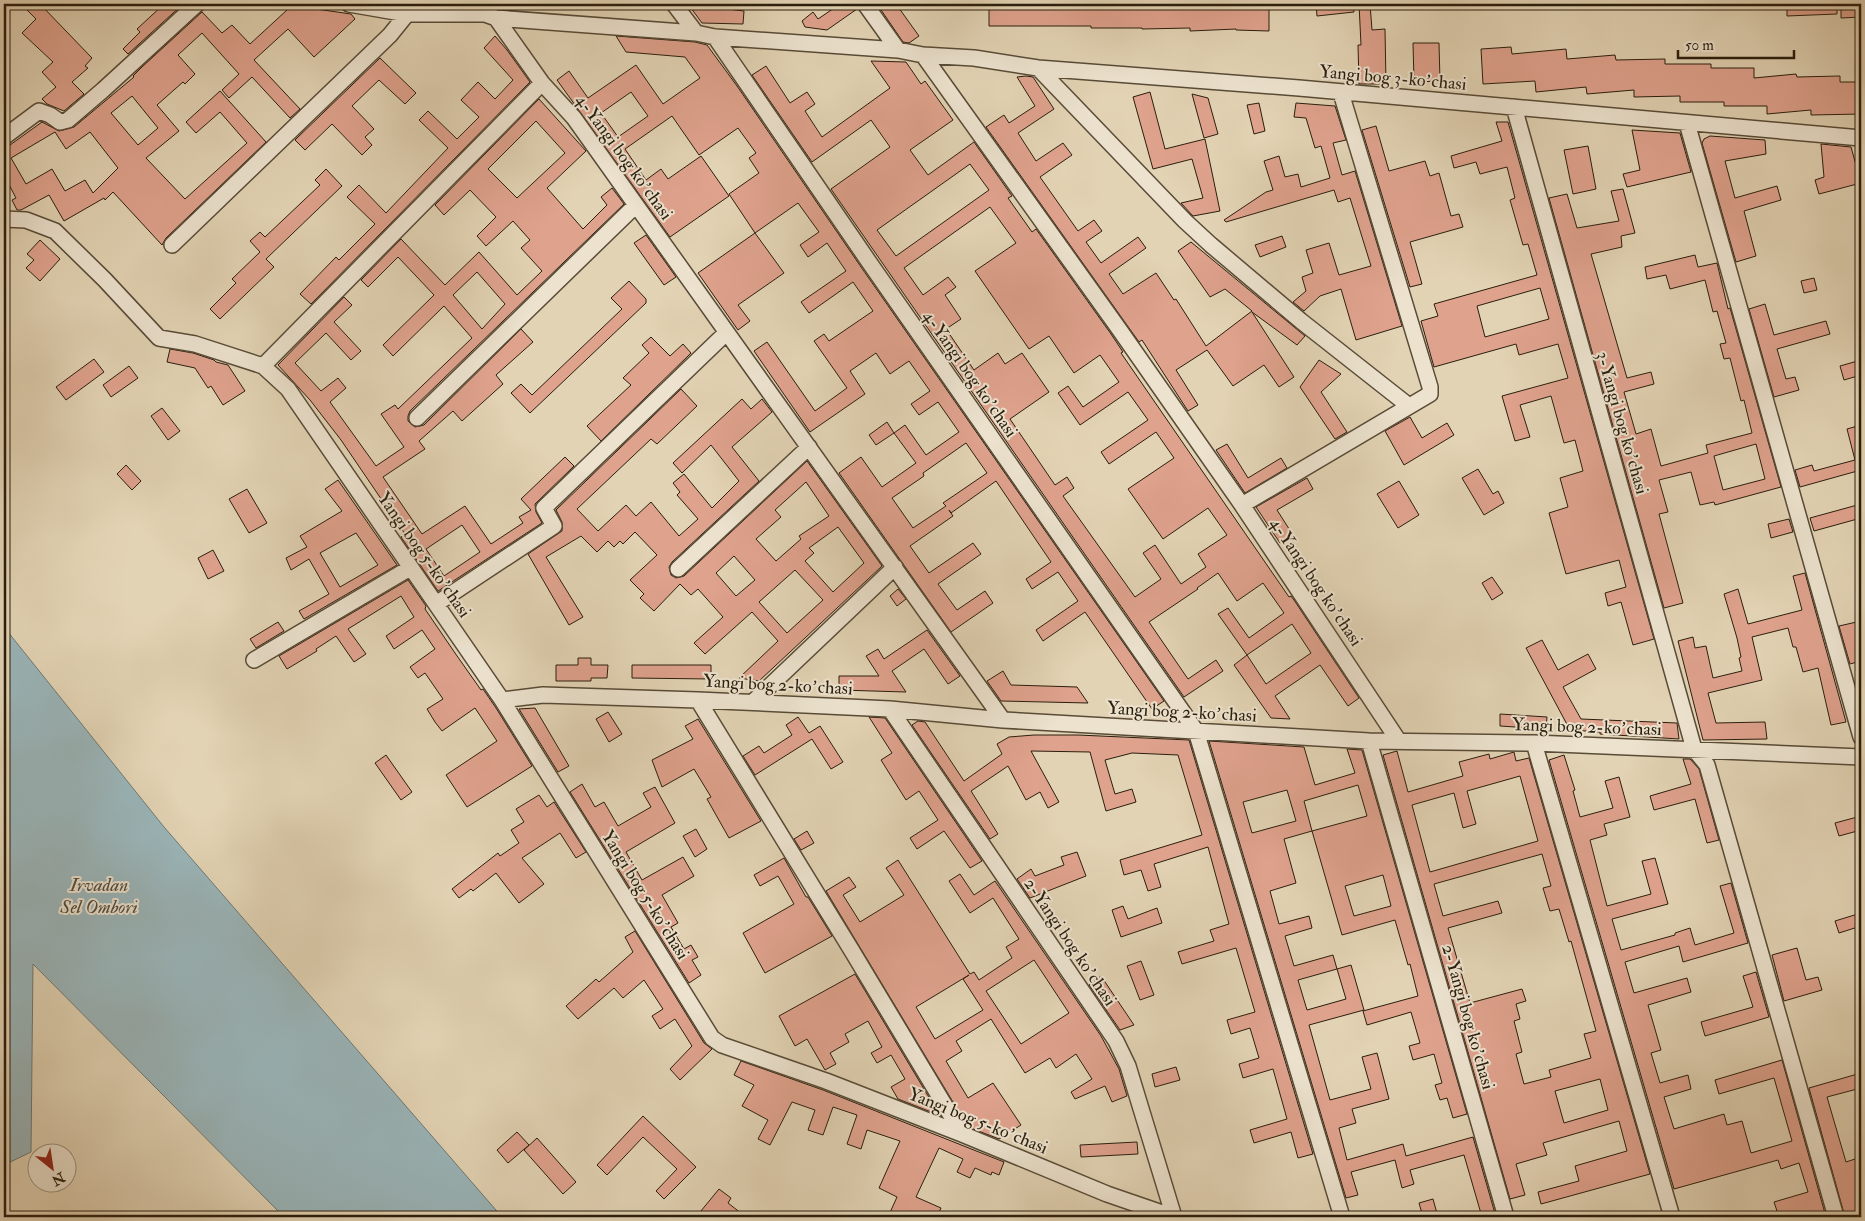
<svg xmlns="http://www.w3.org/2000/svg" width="1865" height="1221" font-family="'IM FELL Double Pica',serif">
  <rect width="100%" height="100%" fill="#e2d3b4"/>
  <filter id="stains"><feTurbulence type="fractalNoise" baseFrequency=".004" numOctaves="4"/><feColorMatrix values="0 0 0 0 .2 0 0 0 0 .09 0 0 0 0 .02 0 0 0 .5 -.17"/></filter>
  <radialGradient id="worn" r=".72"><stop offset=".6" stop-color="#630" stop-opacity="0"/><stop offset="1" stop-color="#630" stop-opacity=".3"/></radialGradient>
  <!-- water -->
  <path fill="#9ab5b9" stroke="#6d7974" d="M4,627L164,827L502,1217H284L33,964L31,1152L4,1165Z"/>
  <!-- building -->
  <path fill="#dfa28d" stroke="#2a1e0d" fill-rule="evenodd" d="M21,4H40L92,58L85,66L88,68L72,82L84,94L64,111L47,104L42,99L56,87L42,72L53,62L22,33L36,19Z
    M164,4H183L128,54L123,49L140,32L137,29Z
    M281,4H305L309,8L351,14L355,19L314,57L288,29L254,60L300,109L290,118L252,77L229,98L222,90L239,74L202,33L178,55L195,74L185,84L183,82L157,105L179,131L146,158L185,199L247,143L220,112L196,133L186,122L220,91L266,142L166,238L162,245L113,192L105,200L104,198L64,221L49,195L21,210H17L12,200L16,198L4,175V146L10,145L42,122L59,131L74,127L134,77L133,76L142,67L202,12L222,33L232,25L250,44L287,10ZM132,96L158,128L138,145L111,113ZM55,132L66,149L90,132L118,168L93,193L85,180L65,191L52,169L26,184L11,158Z
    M688,4H708L711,7L744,11L743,24L702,23Z
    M840,4H856L857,9L827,30L805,27L802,21L813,12L818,19Z
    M877,4H896L919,36L909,43L903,42Z
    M989,4H1269V31L1236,30V29L1190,31V28L1142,29V28H1091V26H989Z
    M1316,4H1353L1354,12L1317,16Z
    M1359,4H1370L1372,30L1385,29L1386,84H1359L1358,45H1361Z
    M1787,4H1837V14L1787,16Z
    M1841,4H1861V17L1841,18Z
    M495,36L507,50L530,82L311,304L300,294L336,257L339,260L375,224L347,197L359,185L386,213L448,148L419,120L428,111L457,139L479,117L461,100L478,82L495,99L513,80L484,48Z
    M616,36L695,42L707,45L737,86L861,267L1164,701L1152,709L1085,612L1043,641L1036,630L1078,601L1058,572L1032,589L1026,579L1051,562L996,481L951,513L949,510L953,516L910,546L929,573L973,543L981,554L938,584L957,610L985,591L993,603L951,632L839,473L861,457L882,487L916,463L894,433L905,425L926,455L959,432L938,402L919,415L911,404L930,391L909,361L890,374L876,353L850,371L865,394L810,432L754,351L767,342L815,411L847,388L814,341L824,334L829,341L873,311L853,282L809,313L801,302L846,271L827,243L808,257L800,245L819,232L798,203L755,233L729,194L759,173L749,158L756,153L738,128L699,155L672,116L625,149L646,180L661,169L668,179L701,156L729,196L670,237L557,80L569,71L588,98L636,65L663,104L700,78L685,57L626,52ZM631,92L648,116L618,137L601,113ZM966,443L987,473L943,503L946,506L913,528L892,498L924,476L923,473Z
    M1413,43H1439L1440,81L1414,82Z
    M1511,47L1512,54L1566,49L1567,59L1615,55L1616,60L1665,59V64H1711V68H1754V78L1796,74L1797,77L1840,76V82H1861V114L1811,115V110L1767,114V106H1724V102H1680V96L1634,97V90L1587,94L1586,87L1536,92L1535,81L1483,84L1481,49Z
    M380,58L416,93L405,104L379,80L352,106L374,129L365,137L372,145L362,155L332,124L305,150L295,140Z
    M871,61L906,62L921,84L925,81L953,120L910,150L928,175L974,142L1012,196L1008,198L1032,232L1036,229L1111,334L1123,352L1121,353L1289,597L1291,596L1294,600L1359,698L1348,706L1320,665L1275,696L1290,719L1271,718L1234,665L1247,655L1218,614L1228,608L1249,638L1284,613L1263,583L1237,601L1218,573L1197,588L1198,589L1149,622L1188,679L1216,660L1223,671L1184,697L831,189L890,147L871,120L812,162L752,75L766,66L790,103L807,92L815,104L805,111L822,137L890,88ZM970,164L989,190L896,256L877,230ZM990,207L1016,243L975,271L1029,349L1049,336L1074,373L1100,355L1119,382L1083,407L1068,386L1058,393L1080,425L1128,392L1148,420L1101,452L1109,464L1156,432L1174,458L1128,489L1163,539L1208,508L1227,535L1198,554L1206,567L1181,584L1155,545L1143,553L1161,579L1135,597L1063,496L1074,488L1067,477L1055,485L1010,419L1049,392L1022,353L1005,364L998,353L974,370L946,329L961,319L945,295L956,287L948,277L923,295L904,268ZM1292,624L1311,653L1266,684L1247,655Z
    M1026,76L1033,77L1054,109L1018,133L1036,161L1063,143L1072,155L1040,177L1078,231L1094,220L1102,231L1086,242L1101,263L1138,237L1146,248L1109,274L1123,294L1156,273L1174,300L1176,299L1206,346L1252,311L1225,289L1210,297L1178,251L1191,242L1305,336L1297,345L1252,312L1294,377L1279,387L1264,365L1233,386L1207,350L1176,370L1198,405L1188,411L1142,340L1139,342L986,127L1004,115L1009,123L1035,106L1017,77Z
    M1150,92L1165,149L1205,139L1220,211L1193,216L1181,203L1203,198L1192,159L1153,169L1133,97Z
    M1192,94L1208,98L1218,134L1204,138Z
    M539,99L586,151L547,188L583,229L607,205L601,197L612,188L624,204L410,411L408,416V421L415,427L424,425L521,329L533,342L496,375L503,384L462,421L453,411L419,441L425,449L383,477L422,534L465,506L491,544L523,523L519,517L531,510L521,499L565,457L574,466L535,504L536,512L542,523L438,591L401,537L405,534L341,440L310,400L278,365L344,297L352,305L334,322L361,351L351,360L326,333L295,363L321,391L338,378L346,388L330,402L376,466L404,447L381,414L395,405L398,409L472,338L444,306L393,356L383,345L434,295L398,257L368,287L361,280L401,239L445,285L479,252L517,295L542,271L521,248L530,240L513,221L486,246L477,236L496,217L470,190L444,215L435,205ZM536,121L565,153L517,198L488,169ZM477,272L505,304L482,329L453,295ZM462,525L480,552L444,576L426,549Z
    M1259,103L1265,131L1254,134L1247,105Z
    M1296,103L1335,106L1346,140L1333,143L1342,175L1355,171L1402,326L1356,340L1341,289L1320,296L1304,311L1293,302L1306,291L1302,277L1313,273L1306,250L1329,243L1339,275L1371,266L1350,198L1338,202L1334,190L1226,222L1224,220L1266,192L1273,190L1264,161L1279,156L1285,177L1298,174L1301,187L1330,178L1321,146L1315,148L1306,118L1294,117Z
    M1496,122H1508L1654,639L1633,645L1621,602L1608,606L1605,593L1626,587L1619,560L1566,574L1549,513L1568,507L1560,478L1583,471L1575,440L1564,443L1551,396L1520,405L1530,437L1515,441L1502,396L1568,378L1558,344L1519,355L1516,344L1434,367L1421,321L1438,316L1434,304L1537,275L1528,244L1523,245L1510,200L1515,198L1507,167L1480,174L1476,162L1454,168L1451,156L1502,141ZM1540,288L1549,319L1485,337L1477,306Z
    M1376,126L1389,171L1425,161L1430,176L1439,173L1451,216L1459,214L1463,227L1410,242L1422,284L1410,287L1362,130Z
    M1632,130L1680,133L1691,172L1627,187L1623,174L1640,170Z
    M1710,136L1765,140L1766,154L1725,161L1735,198L1777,186L1781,200L1744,211L1756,256L1736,262L1702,143L1704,139Z
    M1821,144L1851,147L1861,183L1819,194L1815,180L1824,177Z
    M1588,146L1596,189L1573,194L1564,150Z
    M326,169L342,186L266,259L274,267L220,319L210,309L236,283L232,279L260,252L250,241L260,232L265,237L320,185L315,180Z
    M1623,189L1635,233L1621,236L1622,247L1591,254L1627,378L1651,372L1654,384L1624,392L1636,434L1651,429L1661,466L1708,453L1706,445L1752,433L1744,400L1741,401L1730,358L1724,359L1720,344L1726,343L1717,311L1713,312L1705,280L1670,289L1666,275L1647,279L1645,267L1695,255L1698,267L1717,263L1728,309L1730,308L1781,487L1715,505L1714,502L1700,505L1691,472L1659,480L1668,512L1659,514L1683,603L1664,608L1549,198L1567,194L1577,228L1619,221L1611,191ZM1756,444L1765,479L1723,490L1714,456Z
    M755,233L784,273L738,305L750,321L738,330L698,273Z
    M646,235L676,277L664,285L634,243Z
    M1282,236L1286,247L1260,257L1255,245Z
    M40,240L60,259L40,281L26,268L34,260L27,254Z
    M1814,278L1817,290L1804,293L1801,281Z
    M629,281L646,299V303L530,413L511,393L521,384L532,395L622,309L611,298Z
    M1765,304L1774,335L1826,321L1830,334L1777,349L1786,379L1795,377L1799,390L1774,397L1749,309Z
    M651,337L670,356L683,344L691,353L601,441L587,426L631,385L623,378L649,353L642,345Z
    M170,349L193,353L214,360L216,362L228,365L245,391L223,405L211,386L208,388L195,368L167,362Z
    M94,359L104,372L66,400L56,387Z
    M1319,360L1341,374L1321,392L1347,432L1335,439L1300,387Z
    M1861,360V375L1844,380L1840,366Z
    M129,366L138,378L111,397L103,385Z
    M681,389L697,406L657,444L651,439L577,509L598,531L626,505L636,516L651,502L679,536L698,519L677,495L680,492L673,483L684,474L712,508L739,481L711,445L682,473L673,463L742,399L751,409L762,399L772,412L732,447L759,481L672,562L669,567L671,575L676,578L684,576L807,461L882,566L759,681L739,678L778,641L752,612L705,654L694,643L723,617L698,589L691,595L680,584L654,611L640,598L644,594L630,580L657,555L635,532L623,544L620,541L614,547L608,541L597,552L581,536L546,557L583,617L569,625L528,554L562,531V522L556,510ZM806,482L829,516L799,536L801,539L776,561L756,539L781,517L775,510ZM838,527L864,563L833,592L805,561L814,553L809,548ZM734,556L755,580L736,596L716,573ZM795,570L823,600L787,633L759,602Z
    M162,408L180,431L168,440L151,416Z
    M1410,417L1422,438L1447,423L1454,435L1404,465L1385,431Z
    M887,422L894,433L876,445L869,435Z
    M1861,425V470L1800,487L1795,470L1812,465L1814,471L1855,460L1847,429Z
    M1227,444L1248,478L1281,458L1287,468L1245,493L1216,450Z
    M126,465L141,481L132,490L117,474Z
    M1478,469L1493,494L1498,491L1504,503L1484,515L1462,478Z
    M1307,478L1313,489L1277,510L1293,535L1280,543L1256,507Z
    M338,480L397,565L304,619L299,611L329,594L309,559L291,570L286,558L307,547L300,536L342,511L325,489ZM356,533L378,565L340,587L320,553Z
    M1399,481L1419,515L1398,528L1377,494Z
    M247,489L267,523L249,533L229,499Z
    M1861,504V518L1814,531L1810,518Z
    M1789,519L1793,532L1771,538L1768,524Z
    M213,550L224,571L208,579L198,558Z
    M1805,573L1846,722L1831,725L1818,668L1803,672L1796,647H1793L1788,628L1752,637L1762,680L1708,693L1716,723L1765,722L1767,739L1703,740L1678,641L1693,637L1695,648L1706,646L1713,678L1742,671L1739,658L1741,657L1737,638L1724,594L1738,589L1748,624L1802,610L1793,576Z
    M1492,577L1503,593L1492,600L1482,583Z
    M408,580L426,606L425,609L455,653L481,690L483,689L496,708L532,766L467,807L446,775L497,741L475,708L442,731L435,722L427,709L443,699L425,673L418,678L410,667L435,649L422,630L394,649L386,636L414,617L401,596L348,629L366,654L354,662L336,636L316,649L317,651L287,669L279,656Z
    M898,589L906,599L897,606L890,596Z
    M1861,621V661L1850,664L1839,626Z
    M278,622L284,631L256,648L250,639Z
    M927,630L960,676L948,684L924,649L892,671L906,692L839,690V676H879L866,656L878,649L884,659Z
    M1542,640L1558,670L1588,654L1596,669L1563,687L1581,719L1677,723L1679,739L1600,734V732L1570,730L1526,648Z
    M578,658H591V665H608L607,678H591V681H556V665H578Z
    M632,665H711V679L632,678Z
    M1003,671L1011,685L1077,687L1088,703L1001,701L987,681Z
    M535,708L569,766L558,772L519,709Z
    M608,712L622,734L609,742L596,719Z
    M1500,714L1547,717L1546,729L1500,726Z
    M798,717L809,733L820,726L843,762L831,769L812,739L755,775L743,756L759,746L764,753L792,735L786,725Z
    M869,717L885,718L982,861L970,868L944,831L917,849L910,838L938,820L919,791L906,800L881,760L892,753Z
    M698,719L761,821L729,838L707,799L711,797L694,769L662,787L652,760L693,739L685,726Z
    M918,721L925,722L964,781L1002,754L997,744L1009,737L1034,735H1078L1189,740L1313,1154L1298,1158L1291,1132L1254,1143L1250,1130L1287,1119L1273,1069L1243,1078L1239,1064L1259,1058L1250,1028L1231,1034L1227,1020L1255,1012L1236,948L1182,964L1178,952L1214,941L1210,930L1229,924L1208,847L1154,864L1161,887L1148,891L1141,870L1124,875L1120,860L1202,835L1178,755L1132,753L1105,760L1115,794L1132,789L1136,802L1106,811L1090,752L1031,751L1059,802L1048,808L1040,792L1026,800L1008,766L971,791L998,834L990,839L912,725Z
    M1209,741L1304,747L1315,785L1355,773L1347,749L1362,750L1467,1114L1453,1118L1447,1098L1440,1100L1435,1085L1442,1083L1434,1054L1413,1060L1409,1046L1420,1043L1411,1012L1367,1025L1363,1011L1418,996L1410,964L1408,965L1395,920L1342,935L1312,831L1284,839L1296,883L1270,891L1279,924L1309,916L1312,928L1285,936L1294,966L1333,955L1337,969L1351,965L1364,1010L1309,1025L1330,1100L1371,1089L1362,1057L1377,1053L1389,1099L1352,1109L1356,1123L1339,1128L1347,1160L1403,1144L1406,1156L1473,1137L1496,1217H1482L1464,1155L1410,1170L1414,1184L1402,1188L1395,1160L1351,1172L1358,1195L1346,1198ZM1358,785L1367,816L1312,831L1304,801ZM1287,790L1296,821L1252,833L1243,802ZM1383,875L1391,906L1354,916L1345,886ZM1337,969L1346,999L1307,1010L1298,980Z
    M1397,751L1408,792L1463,776L1459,762L1489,754L1490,759L1514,752L1516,761L1529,758L1650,1174L1541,1204L1538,1192L1579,1181L1575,1166L1627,1151L1619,1121L1543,1143L1547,1155L1516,1164L1525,1195L1510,1199L1383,755ZM1520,776L1538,841L1430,872L1412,805L1454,793L1463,828L1476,824L1467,791ZM1542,854L1551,886L1543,888L1550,911L1559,909L1569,942L1571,941L1596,1031L1584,1034L1591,1058L1549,1070L1551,1077L1524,1084L1516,1054L1522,1052L1514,1021L1520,1019L1516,1004L1526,1001L1522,989L1470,1003L1448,928L1502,913L1498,901L1443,916L1434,884ZM1600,1079L1608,1110L1564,1123L1555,1091Z
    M386,755L412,792L401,800L375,763Z
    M1564,755L1575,790L1573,791L1580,817L1613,808L1605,781L1619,777L1630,817L1604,824L1607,835L1590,840L1607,906L1651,894L1642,861L1655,858L1668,904L1612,919L1621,950L1675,935V933L1690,928L1695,945L1734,933L1720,886L1731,883L1748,943L1683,962L1679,946L1625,962L1634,993L1687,978L1691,992L1648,1005L1661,1050L1651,1053L1660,1083L1688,1075L1691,1089L1664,1097L1674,1129L1724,1114L1727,1125L1742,1121L1751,1153L1792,1141L1774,1078L1719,1094L1715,1080L1782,1060L1826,1217H1779L1774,1202L1808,1192L1799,1163L1781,1169L1778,1160L1674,1189L1549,760Z
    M1683,759H1690L1699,769L1719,840L1707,843L1695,799L1654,810L1650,796L1691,784Z
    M582,784L595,807L604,802L618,826L651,807L643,793L655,787L675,823L626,852L642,880L683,857L694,876L662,895L678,923L671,927L684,949L691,945L698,957L692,960L701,975L689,983L570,792Z
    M539,795L547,807L554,802L586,852L576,858L560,833L522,858L544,884L519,903L496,873L473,891L471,889L459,898L452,889L498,853L500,856L519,843L511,830L524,822L516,809Z
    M1861,816V830L1839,836L1835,823Z
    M696,829L707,849L695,857L683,836Z
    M807,831L814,843L801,850L794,839Z
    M1077,852L1086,876L1030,898L1017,879L1031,869L1035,876L1064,865L1061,857Z
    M784,858L806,897H808L832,936L765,973L743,933L794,904L778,876L760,886L754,875Z
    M898,860L970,974L974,972L979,980L1012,958L1006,947L1019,939L993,898L970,913L949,881L960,874L974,895L995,881L1101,1036L1119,1069L1127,1096L1112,1102L1105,1086L1075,1099L1071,1092L1092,1079L1076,1054L1056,1068L1050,1058L1025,1073L991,1019L956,1041L962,1051L946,1061L968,1098L993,1083L1021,1125L999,1139L968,1127L826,891L849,877L856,887L843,895L860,922L904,895L886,868ZM1034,960L1069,1013L1021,1044L986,991ZM969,975L963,979L983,1010L935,1039L916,1007Z
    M1123,906L1128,919L1157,908L1162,923L1121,937L1112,910Z
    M1861,913V926L1839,933L1835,921Z
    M635,931L704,1043L712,1049L680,1080L670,1069L692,1046L675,1019L660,1029L652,1016L663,1009L644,980L623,998L614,988L578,1019L566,1006L596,979L599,982L633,952L625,937Z
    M1797,948L1806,980L1818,977L1822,990L1784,1001L1772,955Z
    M1141,961L1154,995L1140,1000L1127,966Z
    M1756,972L1769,1017L1705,1036L1701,1022L1753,1007L1743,976Z
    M855,974L936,1109L931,1112L898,1099L891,1087L905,1079L891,1055L877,1063L871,1053L882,1047L868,1021L845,1034L849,1042L830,1053L836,1064L825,1070L807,1039L795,1046L779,1016Z
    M1101,976L1134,1025L1120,1030L1089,985Z
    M741,1061L823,1090L1004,1162L999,1175L992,1172L991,1175L975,1168L970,1178L957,1172L963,1159L939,1148L916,1197L941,1208L937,1217H924L910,1211L907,1217H888L897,1197L879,1188L900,1141L867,1130L861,1149L847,1144L857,1115L833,1107L823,1135L808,1130L815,1110L792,1102L770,1145L758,1139L768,1120L742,1106L754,1085L734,1075Z
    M1176,1067L1180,1080L1155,1087L1152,1074Z
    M1861,1073V1088L1827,1097L1846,1162L1861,1157V1217H1845L1809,1088Z
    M643,1116L696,1167L664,1199L656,1191L677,1169L643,1137L607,1175L597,1165Z
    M517,1132L529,1145L508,1163L497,1150Z
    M537,1138L576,1182L563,1194L524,1150Z
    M1137,1142L1138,1154L1081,1157L1080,1145Z
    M719,1189L731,1198L728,1203L746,1217H696Z
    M1433,1199L1438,1217H1423L1419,1203Z"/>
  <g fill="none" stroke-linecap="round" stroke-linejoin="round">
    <!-- street casing -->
    <g stroke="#584b37" stroke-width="18">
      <path id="street" d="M349,4L407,14H485L496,18L696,33L715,37L898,50L923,55L974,58L1038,68L1299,88L1861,138
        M674,4L696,33
        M865,4L898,50
        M496,18L542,83L574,118L1003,720
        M715,37L869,262L1196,731L1342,1217
        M923,55L1119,329L1242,505L1398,740
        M1038,68L1185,221L1211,245L1301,321L1409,406
        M1514,107L1694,749L1707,765L1836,1217
        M1687,123L1861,737
        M4,137L39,111L50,115L60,122L68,120L103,90L197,4
        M4,219L26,220L55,231L105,280L159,338L195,344L263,366L288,389L502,700L712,1038L722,1045L826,1081L962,1134L1107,1194L1174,1217
        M172,245L390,35L407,14
        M263,366L542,83
        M417,418L636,205
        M1242,505L1430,394V387L1341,93
        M678,569L809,447
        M436,604L554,526L544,508L726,333
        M254,660L410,568
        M502,700L543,695L698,700L890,709L1003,720L1369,741L1534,743L1861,757
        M698,700L852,951L962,1134
        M753,702L895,567
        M890,709L1116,1041L1128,1066L1174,1217
        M1369,741L1506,1217
        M1534,743L1672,1217"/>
    </g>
    <!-- street -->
    <use href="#street" stroke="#ece2ce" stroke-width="15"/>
  </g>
  <g text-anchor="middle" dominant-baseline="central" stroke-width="4" stroke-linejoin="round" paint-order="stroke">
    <!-- street labels -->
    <g font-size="18" fill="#2a1e0d" stroke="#ece2ce">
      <text transform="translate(1393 78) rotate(5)">Yangi bog 3-koʼchasi</text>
      <text transform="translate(624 157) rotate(54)">4-Yangi bog koʼchasi</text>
      <text transform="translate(970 374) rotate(55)">4-Yangi bog koʼchasi</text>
      <text transform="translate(1622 423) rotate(74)">3-Yangi bog koʼchasi</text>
      <text transform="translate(424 555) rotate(55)">Yangi bog 5-koʼchasi</text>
      <text transform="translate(1316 582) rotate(56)">4-Yangi bog koʼchasi</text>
      <text transform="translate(778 685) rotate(3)">Yangi bog 2-koʼchasi</text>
      <text transform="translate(1182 712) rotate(3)">Yangi bog 2-koʼchasi</text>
      <text transform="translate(1587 727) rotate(2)">Yangi bog 2-koʼchasi</text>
      <text transform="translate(645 895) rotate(58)">Yangi bog 5-koʼchasi</text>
      <text transform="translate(1070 942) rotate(56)">2-Yangi bog koʼchasi</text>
      <text transform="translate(1468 1017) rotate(74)">2-Yangi bog koʼchasi</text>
      <text transform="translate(978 1121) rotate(22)">Yangi bog 5-koʼchasi</text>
    </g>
    <!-- water labels -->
    <g font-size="19" font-style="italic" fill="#4c4b41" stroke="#ece2ce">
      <text x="99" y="885">Irvadan<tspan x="99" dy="22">Sel Ombori</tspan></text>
    </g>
  </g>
  <!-- margin -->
  <rect width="1865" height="1221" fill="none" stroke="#e2d3b4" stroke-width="20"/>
  <rect x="5" y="5" width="1855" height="1211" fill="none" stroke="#2a1e0d" stroke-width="2.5"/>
  <rect x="10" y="10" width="1845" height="1201" fill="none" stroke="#2a1e0d"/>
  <!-- north arrow -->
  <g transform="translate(52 1168) rotate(150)"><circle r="24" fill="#ece2ce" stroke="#9e9481"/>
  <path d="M0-4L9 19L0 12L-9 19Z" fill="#8f2418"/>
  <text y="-8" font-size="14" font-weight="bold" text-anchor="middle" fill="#2a1e0d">N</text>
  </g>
  <!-- scale -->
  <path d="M1678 50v8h116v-8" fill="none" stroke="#2a1e0d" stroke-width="2.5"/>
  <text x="1685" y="50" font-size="15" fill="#2a1e0d" stroke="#ece2ce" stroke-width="4" paint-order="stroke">50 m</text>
  <rect width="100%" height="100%" filter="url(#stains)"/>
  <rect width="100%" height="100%" fill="url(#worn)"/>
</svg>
